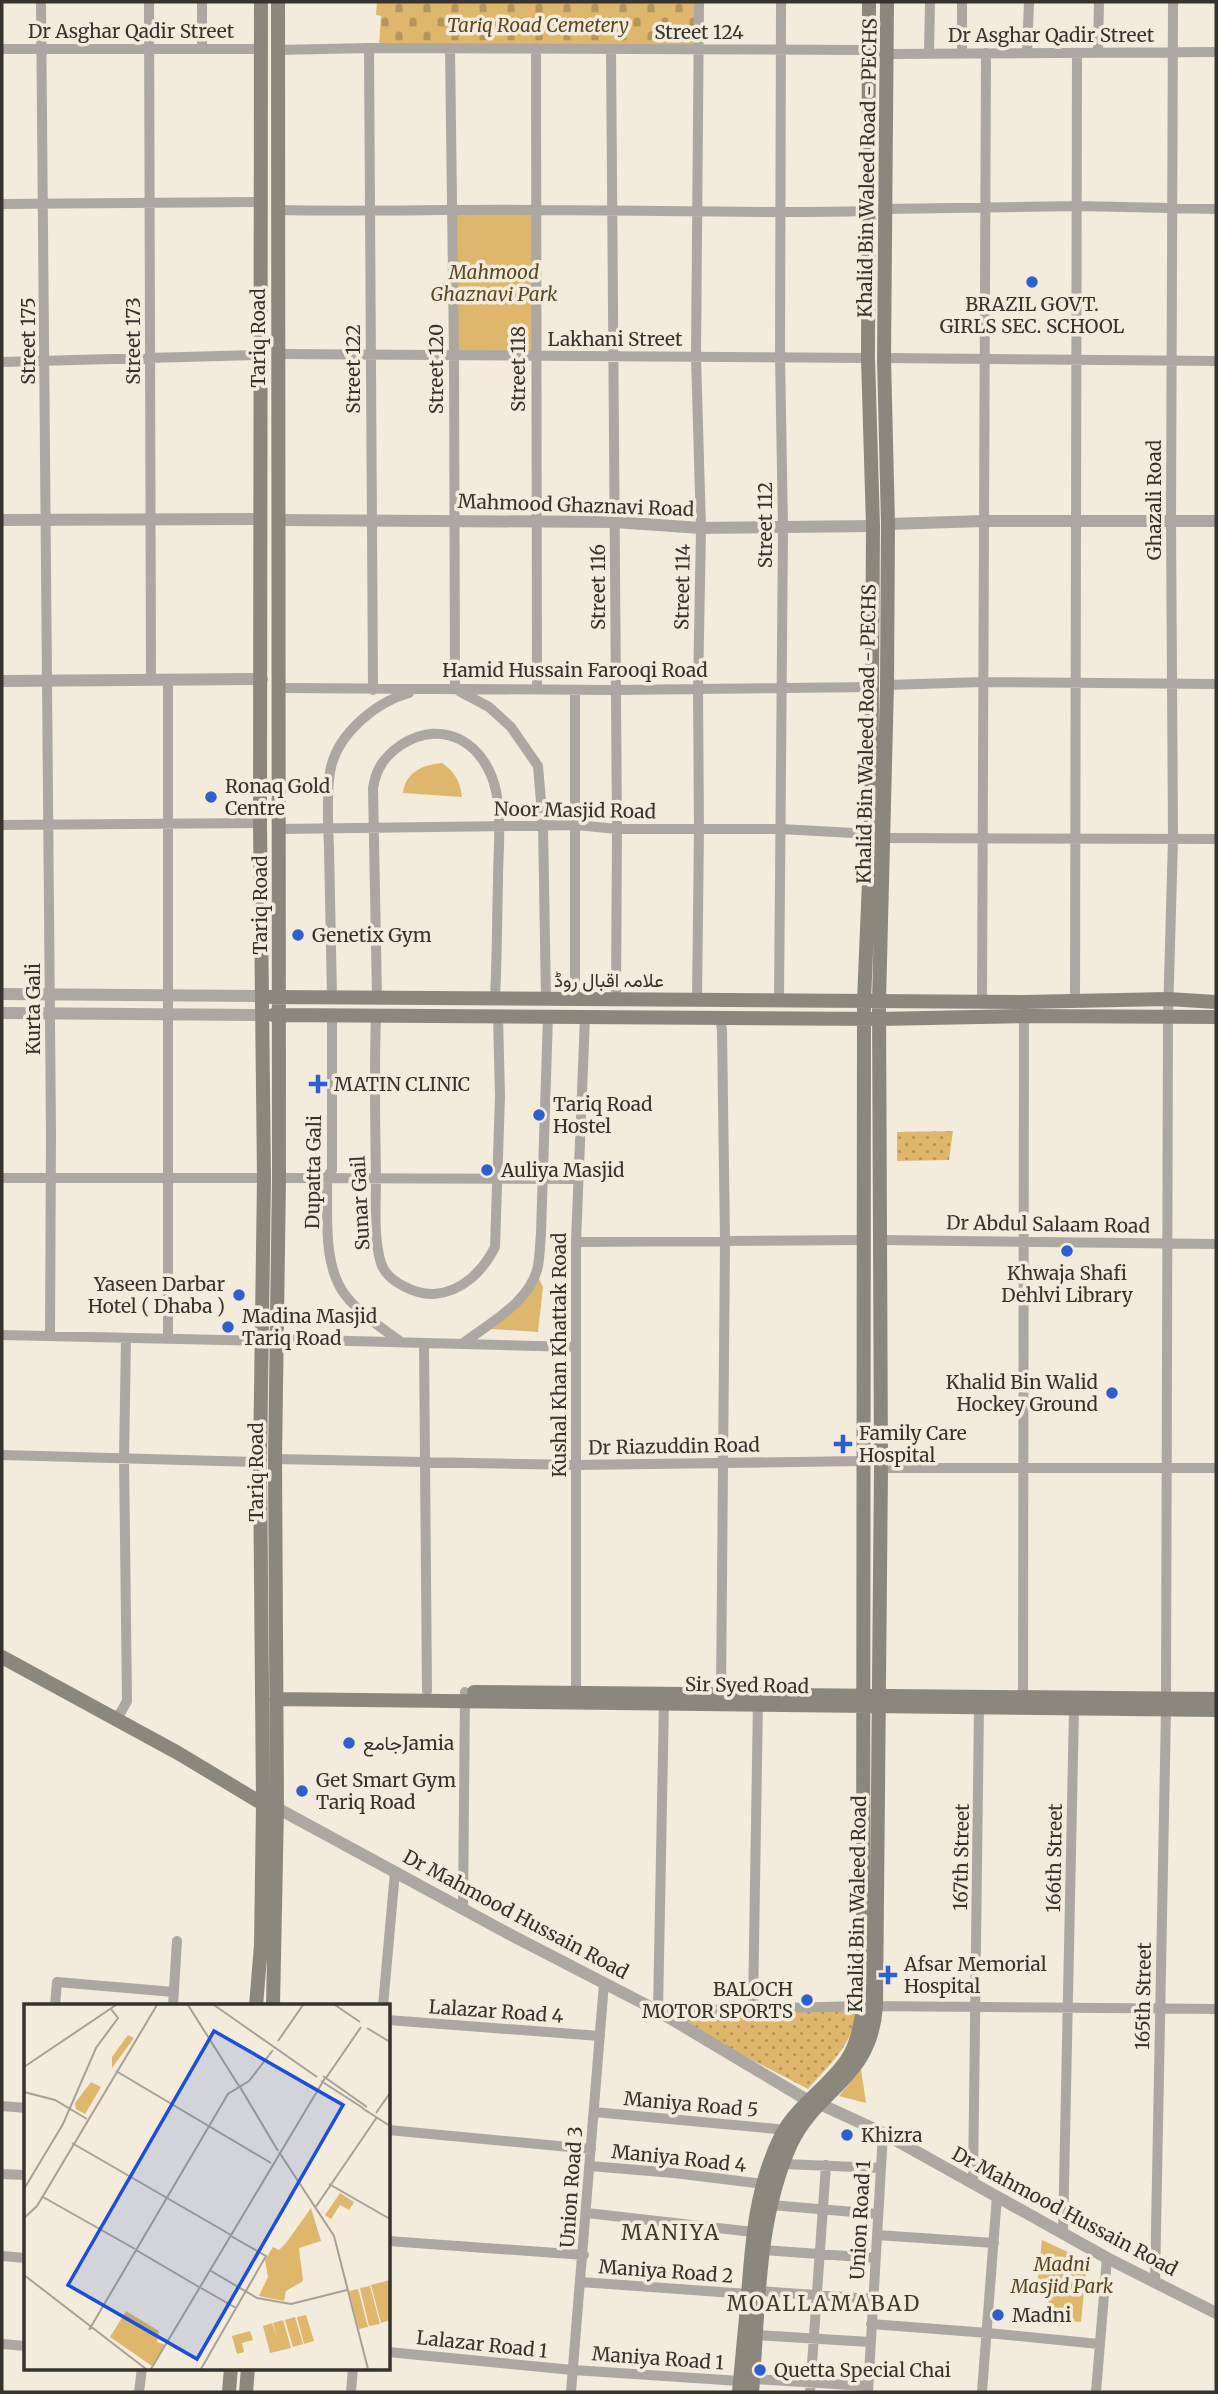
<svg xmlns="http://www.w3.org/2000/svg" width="1218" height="2394" font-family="Merriweather,Vazirmatn,serif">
  <defs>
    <pattern id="grass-dots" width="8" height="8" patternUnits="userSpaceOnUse" patternTransform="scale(1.75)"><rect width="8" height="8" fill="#deb76c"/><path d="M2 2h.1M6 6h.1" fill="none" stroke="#b59559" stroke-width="1.8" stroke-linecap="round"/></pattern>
    <pattern id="cemetery-stones" width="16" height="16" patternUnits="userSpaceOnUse" patternTransform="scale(1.75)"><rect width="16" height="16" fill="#deb76c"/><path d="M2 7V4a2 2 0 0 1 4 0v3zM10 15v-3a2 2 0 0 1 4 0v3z" fill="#b59559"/></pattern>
  </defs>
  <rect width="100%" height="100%" fill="#f3ebdb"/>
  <!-- grass -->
  <path fill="url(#grass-dots)" d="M953,1131L949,1160L897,1161V1132Z
    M857,2005C855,2044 832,2061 808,2089L658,2011Z"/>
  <!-- cemetery -->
  <path fill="url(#cemetery-stones)" d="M377,2H699V49L379,47L381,16L376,15Z"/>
  <!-- park -->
  <path fill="#deb76c" d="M536,210V356L454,355L452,212Z
    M442,763C455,772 460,781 462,797L403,793C406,772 422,765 442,763Z
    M537,1275L543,1287L538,1332L491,1329Z
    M861,2069L866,2103L839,2096Z
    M1042,2240L1087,2261L1081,2322L1057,2320L1055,2317L1038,2278Z"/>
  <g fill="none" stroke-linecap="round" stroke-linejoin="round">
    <!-- minor -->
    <path stroke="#aca8a1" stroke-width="10" d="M41,2L51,1134L50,1336
      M149,2L151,680
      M369,48L373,690
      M450,48L454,355L455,689
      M536,48L537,689
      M2,49H261
      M202,49V2
      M611,49L617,829L616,999
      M277,50L369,48L868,50L887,54L1216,52
      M1098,52L1099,2
      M929,53L930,2
      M962,53V2
      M1027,53L1029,2
      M2,204L261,202
      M885,209L1077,206L1216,209
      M277,210C364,212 451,209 538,210C648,210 758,214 868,211
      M278,354L868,358
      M884,358L1216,361
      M2,362L260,355
      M168,680V1339
      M887,685L983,682L1216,684
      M279,688L615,690L872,687
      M575,690V999
      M459,691L489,707L511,727L538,766L543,825L546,999
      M2,825L260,823
      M280,829L576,825L617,829H781L871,834
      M883,838L1216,839
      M332,997C331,947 330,897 329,847C328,825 326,788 331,767C339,733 376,702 409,693
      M377,997L373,788C376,768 385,756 401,745C444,717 486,744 496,791C502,820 498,852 498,881C497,920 497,959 495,998
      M697,1000L699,829L698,690L701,528L696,357L699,2
      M1075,1000L1077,53
      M779,1001L783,528L780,357L781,2
      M982,1002L986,53
      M332,1015V1170L327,1178C328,1215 322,1266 346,1296C360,1314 382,1328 401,1342
      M376,1016C374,1069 375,1123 376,1177C376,1205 373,1236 381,1263C386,1281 416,1295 434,1294C462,1292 483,1271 495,1247L500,1096L498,1016
      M720,1018L722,1030L725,1241L721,1694
      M2,1178H264
      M279,1178L577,1179
      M879,1240L1216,1244
      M576,1242L864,1240
      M2,1335L262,1341
      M276,1339L576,1347
      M424,1343L427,1691
      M462,1344C488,1324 531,1302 538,1266C540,1255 540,1244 541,1233L548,1016
      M2,1455L260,1462
      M275,1459L577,1465L862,1461
      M881,1468H1216
      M576,1693V1242L585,1017
      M1023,1697L1024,1012
      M664,1699L658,2011L863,2006L1216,2009
      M1166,1699L1168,1016L1173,839L1171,521L1173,2
      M115,1718L121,1712L127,1701L124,1458L126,1338
      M463,1909L465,1692
      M55,2006L57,1982L174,1992
      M173,2006L177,1941
      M383,2006L395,1872
      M753,2008L758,1700
      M388,2020L600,2036
      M2,2106L26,2108
      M594,2112L777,2129L783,2132
      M388,2130L591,2149
      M784,2164L880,2168
      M590,2166L674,2173L764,2184
      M2,2174L26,2175
      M973,2183L979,1707
      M771,2205L878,2214
      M587,2213L753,2232
      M1063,2234L1074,1709
      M877,2235L994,2243
      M388,2241L584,2255
      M763,2250L875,2258
      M2,2256L26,2258
      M581,2282L748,2294
      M1155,2282L1166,1710
      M760,2291L873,2299
      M871,2324L988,2333L1099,2344
      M756,2335L870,2342
      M2,2344L26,2346
      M388,2352L573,2370L740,2381
      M753,2379L868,2386
      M139,2392L142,2368
      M351,2392L353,2368
      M571,2392L604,1983
      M810,2392L826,2165
      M868,2392L883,2133
      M982,2392L997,2196
      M1096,2392L1107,2258"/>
    <!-- tertiary -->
    <path stroke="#aca8a1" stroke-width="12" d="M2,520L260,519
      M278,520L615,522L701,528L873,526
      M888,524L984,521H1216
      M2,681L262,679
      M2,994L262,996
      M2,1013L262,1015
      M277,1808L511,1935L658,2011L807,2100
      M820,2104L883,2133L1107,2258L1216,2313"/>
    <!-- secondary -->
    <path stroke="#8c877d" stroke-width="14" d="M271,997L1023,1002L1168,999L1216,1002
      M273,1015L879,1019L1024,1016L1216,1017
      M2,1657L178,1753L263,1804
      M474,1692L1216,1699
      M276,1699L1216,1710
      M256,2006L261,1945L263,1804L260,1462L264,1178L260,823L261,2
      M273,2006L277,1808L275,1459L279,1178L278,2
      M229,2392L231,2368
      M246,2392L248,2368
      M739,2392C742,2360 745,2328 748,2296C752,2240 756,2185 782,2134C798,2105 827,2088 846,2061C857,2045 861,2025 863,2006L864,1001L871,834L872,687L873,526L868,358L869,2
      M752,2392C759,2309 756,2222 791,2144C818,2087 871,2080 876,2006L881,1468L879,1001L887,685L888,524L884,358L887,2"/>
  </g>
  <!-- markers -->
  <g fill="#2e5fce" stroke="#f3ebdb" stroke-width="2.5">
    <circle cx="1032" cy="282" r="7"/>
    <circle cx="211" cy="797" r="7"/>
    <circle cx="298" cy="935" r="7"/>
    <path d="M314.5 1073.5h7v7h7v7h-7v7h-7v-7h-7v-7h7z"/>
    <circle cx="539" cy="1115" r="7"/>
    <circle cx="487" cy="1170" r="7"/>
    <circle cx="1067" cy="1251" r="7"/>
    <circle cx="239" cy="1295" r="7"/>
    <circle cx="228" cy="1327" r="7"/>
    <circle cx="1112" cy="1393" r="7"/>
    <path d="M839.5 1433.5h7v7h7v7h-7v7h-7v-7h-7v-7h7z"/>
    <circle cx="349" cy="1743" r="7"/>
    <circle cx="302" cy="1791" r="7"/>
    <path d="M884.5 1964.5h7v7h7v7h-7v7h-7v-7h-7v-7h7z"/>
    <circle cx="807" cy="2000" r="7"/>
    <circle cx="847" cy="2135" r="7"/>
    <circle cx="998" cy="2315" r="7"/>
    <circle cx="760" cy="2370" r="7"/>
  </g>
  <g text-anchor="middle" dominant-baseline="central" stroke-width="7" stroke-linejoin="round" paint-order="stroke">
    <!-- park labels -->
    <g font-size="19" font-style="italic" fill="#5a4823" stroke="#f3ebdb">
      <text x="538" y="25">Tariq Road Cemetery</text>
      <text x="494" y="272">Mahmood<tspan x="494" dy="22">Ghaznavi Park</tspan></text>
      <text x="1062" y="2264">Madni<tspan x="1062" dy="22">Masjid Park</tspan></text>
    </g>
    <!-- street labels -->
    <g font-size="19" fill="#36322c" stroke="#f3ebdb">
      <text x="131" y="31">Dr Asghar Qadir Street</text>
      <text x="699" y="32">Street 124</text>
      <text x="1051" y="35">Dr Asghar Qadir Street</text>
      <text transform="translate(867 168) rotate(-89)">Khalid Bin Waleed Road - PECHS</text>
      <text transform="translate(258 338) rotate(-90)">Tariq Road</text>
      <text x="615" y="339">Lakhani Street</text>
      <text transform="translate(28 341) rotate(-90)">Street 175</text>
      <text transform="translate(133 341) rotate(-90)">Street 173</text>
      <text transform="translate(353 369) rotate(-90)">Street 122</text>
      <text transform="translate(436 369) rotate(-90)">Street 120</text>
      <text transform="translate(518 369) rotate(-90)">Street 118</text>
      <text transform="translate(1154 500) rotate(-90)">Ghazali Road</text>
      <text transform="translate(576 505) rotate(2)">Mahmood Ghaznavi Road</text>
      <text transform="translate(765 525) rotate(-90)">Street 112</text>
      <text transform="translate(598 587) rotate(-90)">Street 116</text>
      <text transform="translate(682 587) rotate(-89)">Street 114</text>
      <text x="575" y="670">Hamid Hussain Farooqi Road</text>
      <text transform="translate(866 734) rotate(-89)">Khalid Bin Waleed Road - PECHS</text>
      <text transform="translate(575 810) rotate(1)">Noor Masjid Road</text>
      <text transform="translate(260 905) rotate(-90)">Tariq Road</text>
      <text x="609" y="980">علامہ اقبال روڈ</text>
      <text transform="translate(33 1009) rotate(-90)">Kurta Gali</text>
      <text transform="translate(313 1172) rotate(-89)">Dupatta Gali</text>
      <text transform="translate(360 1203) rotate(-93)">Sunar Gail</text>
      <text transform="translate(1048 1224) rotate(1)">Dr Abdul Salaam Road</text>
      <text transform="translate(559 1355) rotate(-90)">Kushal Khan Khattak Road</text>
      <text transform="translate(674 1446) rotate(-1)">Dr Riazuddin Road</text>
      <text transform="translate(256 1472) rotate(-90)">Tariq Road</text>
      <text transform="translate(747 1685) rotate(1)">Sir Syed Road</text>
      <text transform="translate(961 1857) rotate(-89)">167th Street</text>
      <text transform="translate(1054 1858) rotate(-89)">166th Street</text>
      <text transform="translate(857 1904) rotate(-89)">Khalid Bin Waleed Road</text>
      <text transform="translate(516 1914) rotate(28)">Dr Mahmood Hussain Road</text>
      <text transform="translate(1143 1996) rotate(-89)">165th Street</text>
      <text transform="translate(496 2011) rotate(4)">Lalazar Road 4</text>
      <text transform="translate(691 2104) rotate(5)">Maniya Road 5</text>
      <text transform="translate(679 2158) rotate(6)">Maniya Road 4</text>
      <text transform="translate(571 2187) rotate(-86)">Union Road 3</text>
      <text transform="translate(1065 2211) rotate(28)">Dr Mahmood Hussain Road</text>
      <text transform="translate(860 2220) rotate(-87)">Union Road 1</text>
      <text transform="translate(666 2271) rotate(4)">Maniya Road 2</text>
      <text transform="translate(482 2344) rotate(6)">Lalazar Road 1</text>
      <text transform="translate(658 2358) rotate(4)">Maniya Road 1</text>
    </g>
    <!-- poi labels -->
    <g font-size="19" fill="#36322c" stroke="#f3ebdb" text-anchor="start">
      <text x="1032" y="304" text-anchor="middle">BRAZIL GOVT.<tspan x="1032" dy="22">GIRLS SEC. SCHOOL</tspan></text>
      <text x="225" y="786">Ronaq Gold<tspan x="225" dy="22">Centre</tspan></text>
      <text x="312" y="935">Genetix Gym</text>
      <text x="334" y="1084">MATIN CLINIC</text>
      <text x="553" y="1104">Tariq Road<tspan x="553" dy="22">Hostel</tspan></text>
      <text x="501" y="1170">Auliya Masjid</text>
      <text x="1067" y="1273" text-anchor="middle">Khwaja Shafi<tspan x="1067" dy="22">Dehlvi Library</tspan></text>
      <text x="225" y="1284" text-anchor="end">Yaseen Darbar<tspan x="225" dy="22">Hotel ( Dhaba )</tspan></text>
      <text x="242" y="1316">Madina Masjid<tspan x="242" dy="22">Tariq Road</tspan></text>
      <text x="1098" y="1382" text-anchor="end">Khalid Bin Walid<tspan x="1098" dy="22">Hockey Ground</tspan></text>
      <text x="859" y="1433">Family Care<tspan x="859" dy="22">Hospital</tspan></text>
      <text x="363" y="1743">جامعJamia</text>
      <text x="316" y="1780">Get Smart Gym<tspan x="316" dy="22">Tariq Road</tspan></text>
      <text x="904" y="1964">Afsar Memorial<tspan x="904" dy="22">Hospital</tspan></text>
      <text x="793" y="1989" text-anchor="end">BALOCH<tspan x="793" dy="22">MOTOR SPORTS</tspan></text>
      <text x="861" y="2135">Khizra</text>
      <text x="1012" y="2315">Madni</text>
      <text x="774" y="2370">Quetta Special Chai</text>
    </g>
    <!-- neighbourhood labels -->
    <g font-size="21" letter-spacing="2" fill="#40392c" stroke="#f3ebdb">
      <text x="671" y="2232">MANIYA</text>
      <text x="824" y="2303">MOALLAMABAD</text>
    </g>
  </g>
  <!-- overview -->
  <g transform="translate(24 2004)">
    <rect width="366" height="366" fill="#f3ebdb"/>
    <path d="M104,31L110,34L88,64V53ZM316,189L330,198L325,206L316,201L307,215L301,211ZM366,276V316L357,319L347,281ZM346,282L356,320L345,322L336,284ZM334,285L344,323L335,325L325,287ZM282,311L290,337L280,340L273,313ZM271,313L279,340L269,343L261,316ZM259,316L267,344L246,349L239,322L248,319L253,333L249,319ZM226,327L229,336L218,339L220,348L213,350L208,332Z" fill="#deb76c"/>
    <path d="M102,307L135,327L133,338L142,341L128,362L86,333Z" fill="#deb76c"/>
    <path d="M67,78L77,83L61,110L52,105L51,99ZM287,204L297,237L275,244L279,277L262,287L260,297L235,292L244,273L241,256L249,243L255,246L262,239Z" fill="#deb76c"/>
    <path fill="none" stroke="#a7a195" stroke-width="2" d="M164,1L215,82M190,1L293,73M311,1L336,18M343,24L366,38M254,37L279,1M0,63L92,1M92,67L247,159M299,72L343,103M302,74L337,23M297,77L339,104M216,83L254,147M0,88L31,96L63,115M338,104L366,122M352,109L366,89M48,139L207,231M255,148L310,232L344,365M305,180L366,215M0,185L39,120L72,44L94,14L87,5M19,193L111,245M291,204L353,113M0,214L13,202L133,1M112,246L175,283M187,267L233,294L267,300L323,286M0,271L122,365M177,284L212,304M65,326L204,90L225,77L249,46M127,365L301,74M177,365L242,252L207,232"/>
    <path fill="#1d4ed8" fill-opacity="0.15" stroke="#1d4ed8" stroke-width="3.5" d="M190,27L319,101L173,355L44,281Z"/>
    <rect width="366" height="366" fill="none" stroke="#36322c" stroke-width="3.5"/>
  </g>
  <!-- border -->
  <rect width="1218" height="2394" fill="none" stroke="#36322c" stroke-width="7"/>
</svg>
